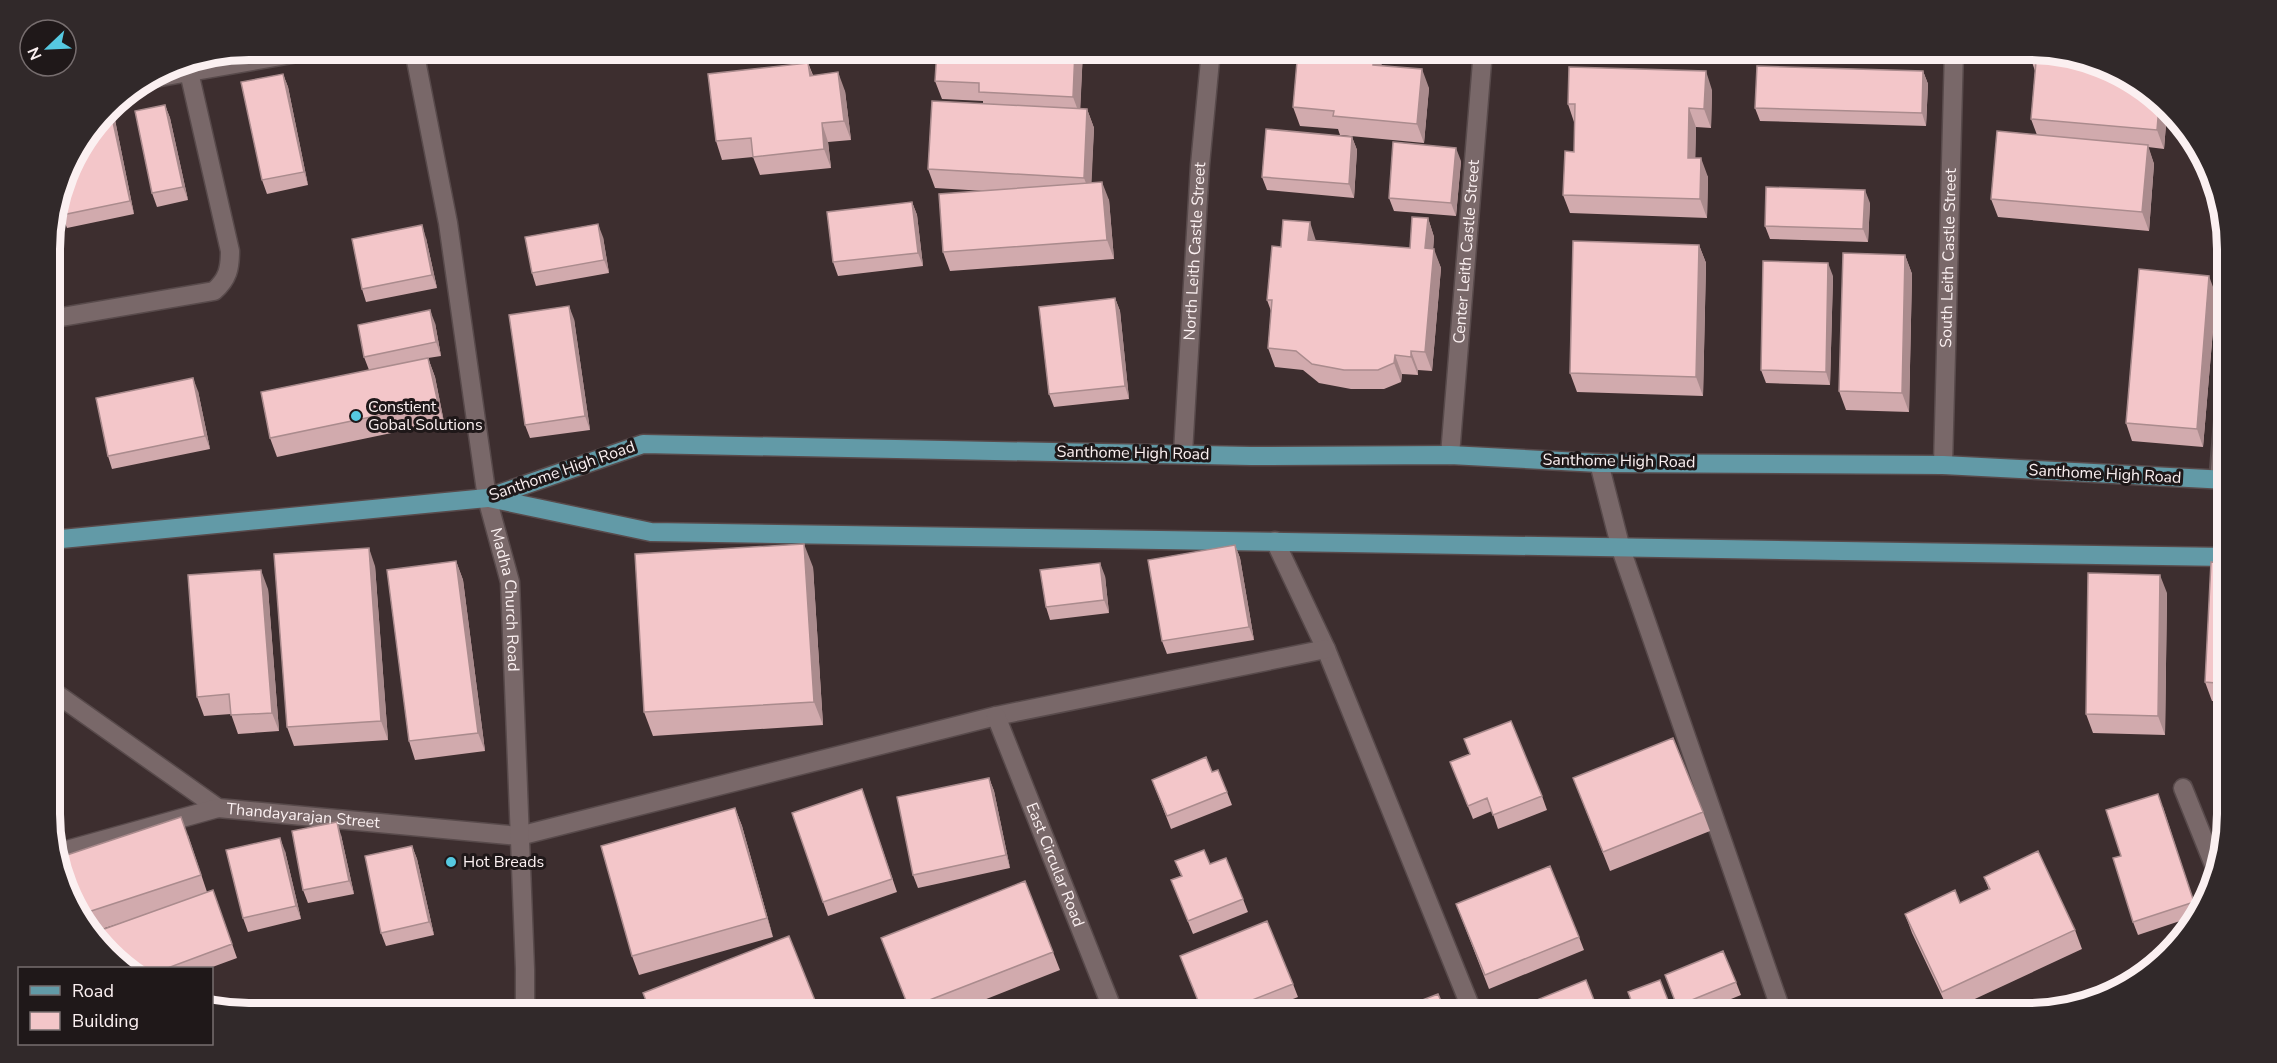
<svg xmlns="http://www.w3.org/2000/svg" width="2277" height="1063" font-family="'Nunito Sans',sans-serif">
  <rect width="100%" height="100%" fill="#3d2e2f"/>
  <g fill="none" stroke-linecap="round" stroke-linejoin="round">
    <!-- lane casing -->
    <g stroke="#584a4b" stroke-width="20">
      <path id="lane" d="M2218,480L2226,383"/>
    </g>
    <!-- street casing -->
    <g stroke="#584a4b" stroke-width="21">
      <g id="street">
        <path d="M414,50L448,223L487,498"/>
        <path d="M149,79L315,50"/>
        <path d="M50,319L214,291C228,279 230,268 230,251L189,72"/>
        <path id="s1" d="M1183,453L1200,165L1211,50"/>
        <path id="s2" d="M1450,455L1483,50"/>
        <path d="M1599,463L1621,549L1782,1013"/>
        <path id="s3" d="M1943,465L1954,50"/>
        <path d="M1275,541L1326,649L1473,1013"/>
        <path id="s4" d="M51,690L218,808L519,836L996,716L1326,649"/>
        <path id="s5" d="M996,716L1114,1013"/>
        <path d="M2183,788L2216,870"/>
        <path d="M56,853L218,808"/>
      </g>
    </g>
    <!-- secondary casing -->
    <g stroke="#584a4b" stroke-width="21">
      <g id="secondary">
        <path id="s6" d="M487,498L510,582L525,969V1013"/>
      </g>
    </g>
    <!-- primary casing -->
    <g stroke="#584a4b" stroke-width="21">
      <path id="primary" d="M489,498L651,532L2227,557
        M51,540L487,498L643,444L1251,456L1450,455L1599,463L1943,465L2227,480"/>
    </g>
    <!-- lane -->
    <use href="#lane" stroke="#796869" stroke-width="16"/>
    <!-- street -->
    <use href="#street" stroke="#796869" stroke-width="18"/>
    <!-- secondary -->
    <use href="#secondary" stroke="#796869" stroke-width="18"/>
    <!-- primary -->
    <use href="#primary" stroke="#629aa7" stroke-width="18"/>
  </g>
  <!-- wall -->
  <path fill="#d1aaad" d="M937,50H1083L1080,109H1087L1094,128L1091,182L1109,200L1114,259L950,271L943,252L985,191L935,188L928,169L983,104V101L942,99L935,81Z
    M1787,50H1929L1928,63L1791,59Z
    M2033,50L2167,112L2164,149L2148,147L2154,164L2149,231L1998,217L1991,199L2037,135L2031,119L2035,71L2032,62Z
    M808,63L813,75L845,91L851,140L828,142L831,168L760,175L753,157L722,160L716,141Z
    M1382,66L1429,88L1424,143L1340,135L1338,129L1300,126L1293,107Z
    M1923,71L1928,84L1926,126L1760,121L1755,108Z
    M283,74L288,87L308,185L267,194L262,180Z
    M1712,90L1711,128L1696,127L1695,158L1708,177L1707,218L1570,213L1563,195L1574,152V122L1568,104Z
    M165,105L170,118L188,200L157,207L152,193Z
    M111,107L114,115L134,214L67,228L62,215L70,160Z
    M1352,137L1357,150L1354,198L1267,190L1262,177Z
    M1461,161L1456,216L1394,211L1389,198Z
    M912,202L917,215L923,266L838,276L833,262Z
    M1870,203L1868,242L1770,239L1765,226Z
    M56,213L58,221L53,222Z
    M1428,218L1434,237L1433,249L1441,268L1432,371L1418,370V375L1402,374L1401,382L1384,389H1351L1319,383L1303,370L1275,367L1268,348L1271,311L1267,300L1281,247L1316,240L1410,248Z
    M603,237L609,273L536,286L532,273Z
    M426,238L437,288L366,302L362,289Z
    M1699,245L1706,263L1703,396L1577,392L1570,373Z
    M1905,255L1912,274L1909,412L1846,410L1839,391Z
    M1833,276L1830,385L1766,383L1761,370Z
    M2216,295L2203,447L2132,441L2126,423Z
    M1115,298L1120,311L1129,399L1054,407L1049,394Z
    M574,319L590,430L530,438L525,425Z
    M435,323L441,356L428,358L435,377L444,422L277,457L270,438L369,370L364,357Z
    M198,391L210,449L112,469L108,456Z
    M1235,545L1240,558L1254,640L1167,654L1162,641Z
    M456,561L463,580L485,751L415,760L409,741Z
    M2227,563V702L2212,701L2205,682Z
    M375,566L388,740L294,746L287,727Z
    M813,567L823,725L653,736L644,712Z
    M1105,576L1109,613L1050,620L1046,607Z
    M268,589L279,731L238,734L231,714L204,716L197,697Z
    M2167,593L2165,735L2093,733L2086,714Z
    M1464,739L1542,796L1547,810L1498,829L1492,811L1473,819L1450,762L1470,754Z
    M1212,772L1227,792L1232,805L1171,829L1152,780Z
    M989,778L994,791L1010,868L918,888L913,875Z
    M1573,778L1703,812L1710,831L1610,871Z
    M862,789L897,892L828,916L823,902Z
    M2163,807L2198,915L2138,935L2133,922L2121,856Z
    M735,808L742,826L773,937L639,975L632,956Z
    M188,835L207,892L213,890L237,958L207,969H134L127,921L89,933L58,858Z
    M341,835L354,894L308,903L303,890Z
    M412,846L417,859L434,935L386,946L381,933Z
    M285,851L301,919L248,932L243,918Z
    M1175,861L1243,899L1248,912L1193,934L1171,880L1181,876Z
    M1984,877L2075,930L2082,949L1949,1011L1912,933L1905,914L1960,903L1989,890Z
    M1456,904L1579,937L1584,950L1489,989Z
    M881,938L1053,952L1060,970L951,1013H911Z
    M1665,975L1736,982L1741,995L1696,1013H1680Z
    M1293,984L1298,997L1257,1013H1203Z"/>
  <!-- shaded-wall -->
  <path fill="#aa8b8d" d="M1075,50H1083L1080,116L1073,97Z
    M1374,50H1383L1380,84L1373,65Z
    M1924,50H1929L1928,63Z
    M808,63L815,82L810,76Z
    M1422,69L1429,88L1424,143L1417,124Z
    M1706,71L1712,90L1711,128L1704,109Z
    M1923,71L1928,84L1926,126L1922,113Z
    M838,72L845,91L851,140L844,121Z
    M283,74L288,87L308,185L304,172Z
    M165,105L170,118L188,200L183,187Z
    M2159,106L2167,112L2164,149L2157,130Z
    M111,107L114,115L134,214L130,201L110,108Z
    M1689,108L1696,127L1695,177L1688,158Z
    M1087,109L1094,128L1091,196L1084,178Z
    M822,123L828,142L831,168L824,149Z
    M1352,137L1357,150L1354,198L1349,184Z
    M2148,145L2154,164L2149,231L2142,212Z
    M1456,148L1461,161L1456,216L1451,203Z
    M1701,158L1708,177L1707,218L1700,199Z
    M1102,182L1109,200L1114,259L1107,240Z
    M1865,190L1870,203L1868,242L1863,229Z
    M912,202L917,215L923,266L918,253Z
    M1428,218L1434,237L1432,267L1425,248Z
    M1310,222L1316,241L1308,240Z
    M598,224L603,237L609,273L604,260Z
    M422,225L426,238L437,288L432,275Z
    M1699,245L1706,263L1703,396L1696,377Z
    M1434,249L1441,268L1432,371L1425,352Z
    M1905,255L1912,274L1909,412L1902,393Z
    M1828,263L1833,276L1830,385L1826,372Z
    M2209,276L2216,295L2203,447L2197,429Z
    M1115,298L1120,311L1129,399L1125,386Z
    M569,306L574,319L590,430L585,416Z
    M430,310L435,323L441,356L436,342Z
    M1411,351L1418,370V375L1411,357Z
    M1395,355L1402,374L1401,382L1394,363Z
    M428,358L435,377L444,422L438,403Z
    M193,378L198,391L210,449L205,436Z
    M804,544L813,567L823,725L814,702Z
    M1235,545L1240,558L1254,640L1249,627Z
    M369,548L375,566L388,740L381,721Z
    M456,561L463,580L485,751L478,733Z
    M1100,563L1105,576L1109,613L1104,600Z
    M261,570L268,589L279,731L272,713Z
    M2160,575L2167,593L2165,735L2158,716Z
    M989,778L994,791L1010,868L1006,855Z
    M735,808L742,826L773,937L767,918Z
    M337,822L341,835L354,894L349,881Z
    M280,838L285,851L301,919L296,906Z
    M412,846L417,859L434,935L429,922Z"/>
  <!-- building -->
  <path fill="#f3c6c9" stroke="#aa8b8d" stroke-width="1.5" d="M937,50H1075L1073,97L979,92V83L935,81Z
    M1298,50H1374L1373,65L1422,69L1417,124L1333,116L1334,111L1293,107Z
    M2033,50L2105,65L2159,106L2157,130L2031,119L2036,62H2032Z
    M808,63L810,76L838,72L844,121L822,123L824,149L753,157L751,138L716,141L708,74Z
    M1757,66L1923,71L1922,113L1755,108Z
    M1569,67L1706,71L1704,109L1689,108L1688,158H1701L1700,199L1563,195L1565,151L1574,152L1575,104H1568Z
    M283,74L304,172L262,180L241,82Z
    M932,101L1087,109L1084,178L928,169Z
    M165,105L183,187L152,193L135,111Z
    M110,108L130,201L62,215L59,202L70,160Z
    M1266,129L1352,137L1349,184L1262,177Z
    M1997,131L2148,145L2142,212L1991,199Z
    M1393,142L1456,148L1451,203L1389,198Z
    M1102,182L1107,240L943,252L939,194Z
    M1766,187L1865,190L1863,229L1765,226Z
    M912,202L918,253L833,262L827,212Z
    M1412,217L1428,218L1425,248L1434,249L1425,352L1411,351V357L1395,355L1394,363L1378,370H1344L1312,364L1296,351L1268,348L1272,300H1267L1272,246L1281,247L1283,220L1310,222L1308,240L1410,248Z
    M598,224L604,260L532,273L525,237Z
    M422,225L432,275L362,289L352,239Z
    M1573,241L1699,245L1696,377L1570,373Z
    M1843,253L1905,255L1902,393L1839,391Z
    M1763,261L1828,263L1826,372L1761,370Z
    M2139,269L2209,276L2197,429L2126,423Z
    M1115,298L1125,386L1049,394L1039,307Z
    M569,306L585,416L525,425L509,315Z
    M430,310L436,342L364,357L358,325Z
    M428,358L438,403L270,438L261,392Z
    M193,378L205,436L108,456L96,398Z
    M804,544L814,702L644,712L635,554Z
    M1235,545L1249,627L1162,641L1148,560Z
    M369,548L381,721L287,727L274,554Z
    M456,561L478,733L409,741L387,570Z
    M2211,562L2227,563V684L2205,682Z
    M1100,563L1104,600L1046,607L1040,570Z
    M261,570L272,713L231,715L229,694L197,697L188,575Z
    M2088,573L2160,575L2158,716L2086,714Z
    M1511,721L1542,796L1493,815L1487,798L1468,806L1450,762L1470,754L1464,739Z
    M1673,738L1703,812L1603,852L1573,778Z
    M1206,757L1212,772L1218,770L1227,792L1167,816L1152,780Z
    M989,778L1006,855L913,875L897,797Z
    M862,789L892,879L823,902L792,813Z
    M2158,794L2194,902L2133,922L2113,858L2121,856L2106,810Z
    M735,808L767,918L632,956L601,846Z
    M181,817L201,875L82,914L58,858Z
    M337,822L349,881L303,890L292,831Z
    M280,838L296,906L243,918L226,850Z
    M412,846L429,922L381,933L365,856Z
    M1204,850L1210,864L1226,858L1243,899L1188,921L1171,880L1182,876L1175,861Z
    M2038,851L2075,930L1942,992L1905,914L1955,890L1960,903L1990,889L1984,877Z
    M1550,866L1579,937L1485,975L1456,904Z
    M1025,881L1053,952L909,1008L881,938Z
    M213,890L232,944L165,969H134L95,939L93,933Z
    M1267,921L1293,984L1219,1013H1203L1180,956Z
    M789,936L820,1013H651L643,993Z
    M1723,951L1736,982L1677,1006L1665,975Z
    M1586,980L1599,1013H1505Z
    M1660,980L1673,1013H1636L1628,992Z
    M1438,994L1446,1013H1389Z
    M1049,1007L1051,1013H1033Z"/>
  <!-- markers -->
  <g fill="#56c9e1" stroke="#1f1819" stroke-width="2">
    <circle cx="356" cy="416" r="6"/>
    <circle cx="451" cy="862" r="6"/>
  </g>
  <g text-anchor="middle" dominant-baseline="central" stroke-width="6" stroke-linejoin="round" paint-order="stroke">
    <!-- street labels -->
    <g font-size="16" fill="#fbf0f1" stroke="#1f1819">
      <text stroke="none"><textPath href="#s1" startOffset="202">North Leith Castle Street</textPath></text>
      <text stroke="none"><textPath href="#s2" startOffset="204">Center Leith Castle Street</textPath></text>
      <text stroke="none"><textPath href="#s3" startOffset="207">South Leith Castle Street</textPath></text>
      <text transform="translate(1133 453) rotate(1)">Santhome High Road</text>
      <text transform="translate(1619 461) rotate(1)">Santhome High Road</text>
      <text transform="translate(562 471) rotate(-19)">Santhome High Road</text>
      <text transform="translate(2105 474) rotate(3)">Santhome High Road</text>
      <text stroke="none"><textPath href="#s6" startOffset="104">Madha Church Road</textPath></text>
      <text stroke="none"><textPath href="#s4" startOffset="290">Thandayarajan Street</textPath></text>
      <text stroke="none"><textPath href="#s5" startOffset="160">East Circular Road</textPath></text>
    </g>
    <!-- poi labels -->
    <g font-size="16" fill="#fbf0f1" stroke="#1f1819" text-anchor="start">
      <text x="368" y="407">Constient<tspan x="368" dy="18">Gobal Solutions</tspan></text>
      <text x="463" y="862">Hot Breads</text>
    </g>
  </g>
  <!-- crop -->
  <path d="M0 0H2277V1063H0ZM249 60H2028A189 189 0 0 1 2217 249V814A189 189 0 0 1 2028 1003H249A189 189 0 0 1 60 814V249A189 189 0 0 1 249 60Z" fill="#31292a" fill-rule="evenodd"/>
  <path fill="none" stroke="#fbf0f1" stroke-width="8" d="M249 60H2028A189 189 0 0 1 2217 249V814A189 189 0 0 1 2028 1003H249A189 189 0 0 1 60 814V249A189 189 0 0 1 249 60Z"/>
  <!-- legend -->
  <rect x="18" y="967" width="195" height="78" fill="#1f1819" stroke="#776e6f" stroke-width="1.5"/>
  <rect x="30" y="986" width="30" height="9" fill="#629aa7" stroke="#776e6f" stroke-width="1.5"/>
  <text x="72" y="997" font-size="18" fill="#fbf0f1">Road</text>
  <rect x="30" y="1012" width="30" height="18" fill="#f3c6c9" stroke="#776e6f" stroke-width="1.5"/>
  <text x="72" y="1027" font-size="18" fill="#fbf0f1">Building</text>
  <!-- north arrow -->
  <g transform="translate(48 48) rotate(247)"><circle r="28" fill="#1f1819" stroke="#776e6f" stroke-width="1.5"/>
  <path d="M0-4.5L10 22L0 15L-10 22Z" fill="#56c9e1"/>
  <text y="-9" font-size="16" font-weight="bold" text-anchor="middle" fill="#fbf0f1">N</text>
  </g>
</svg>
